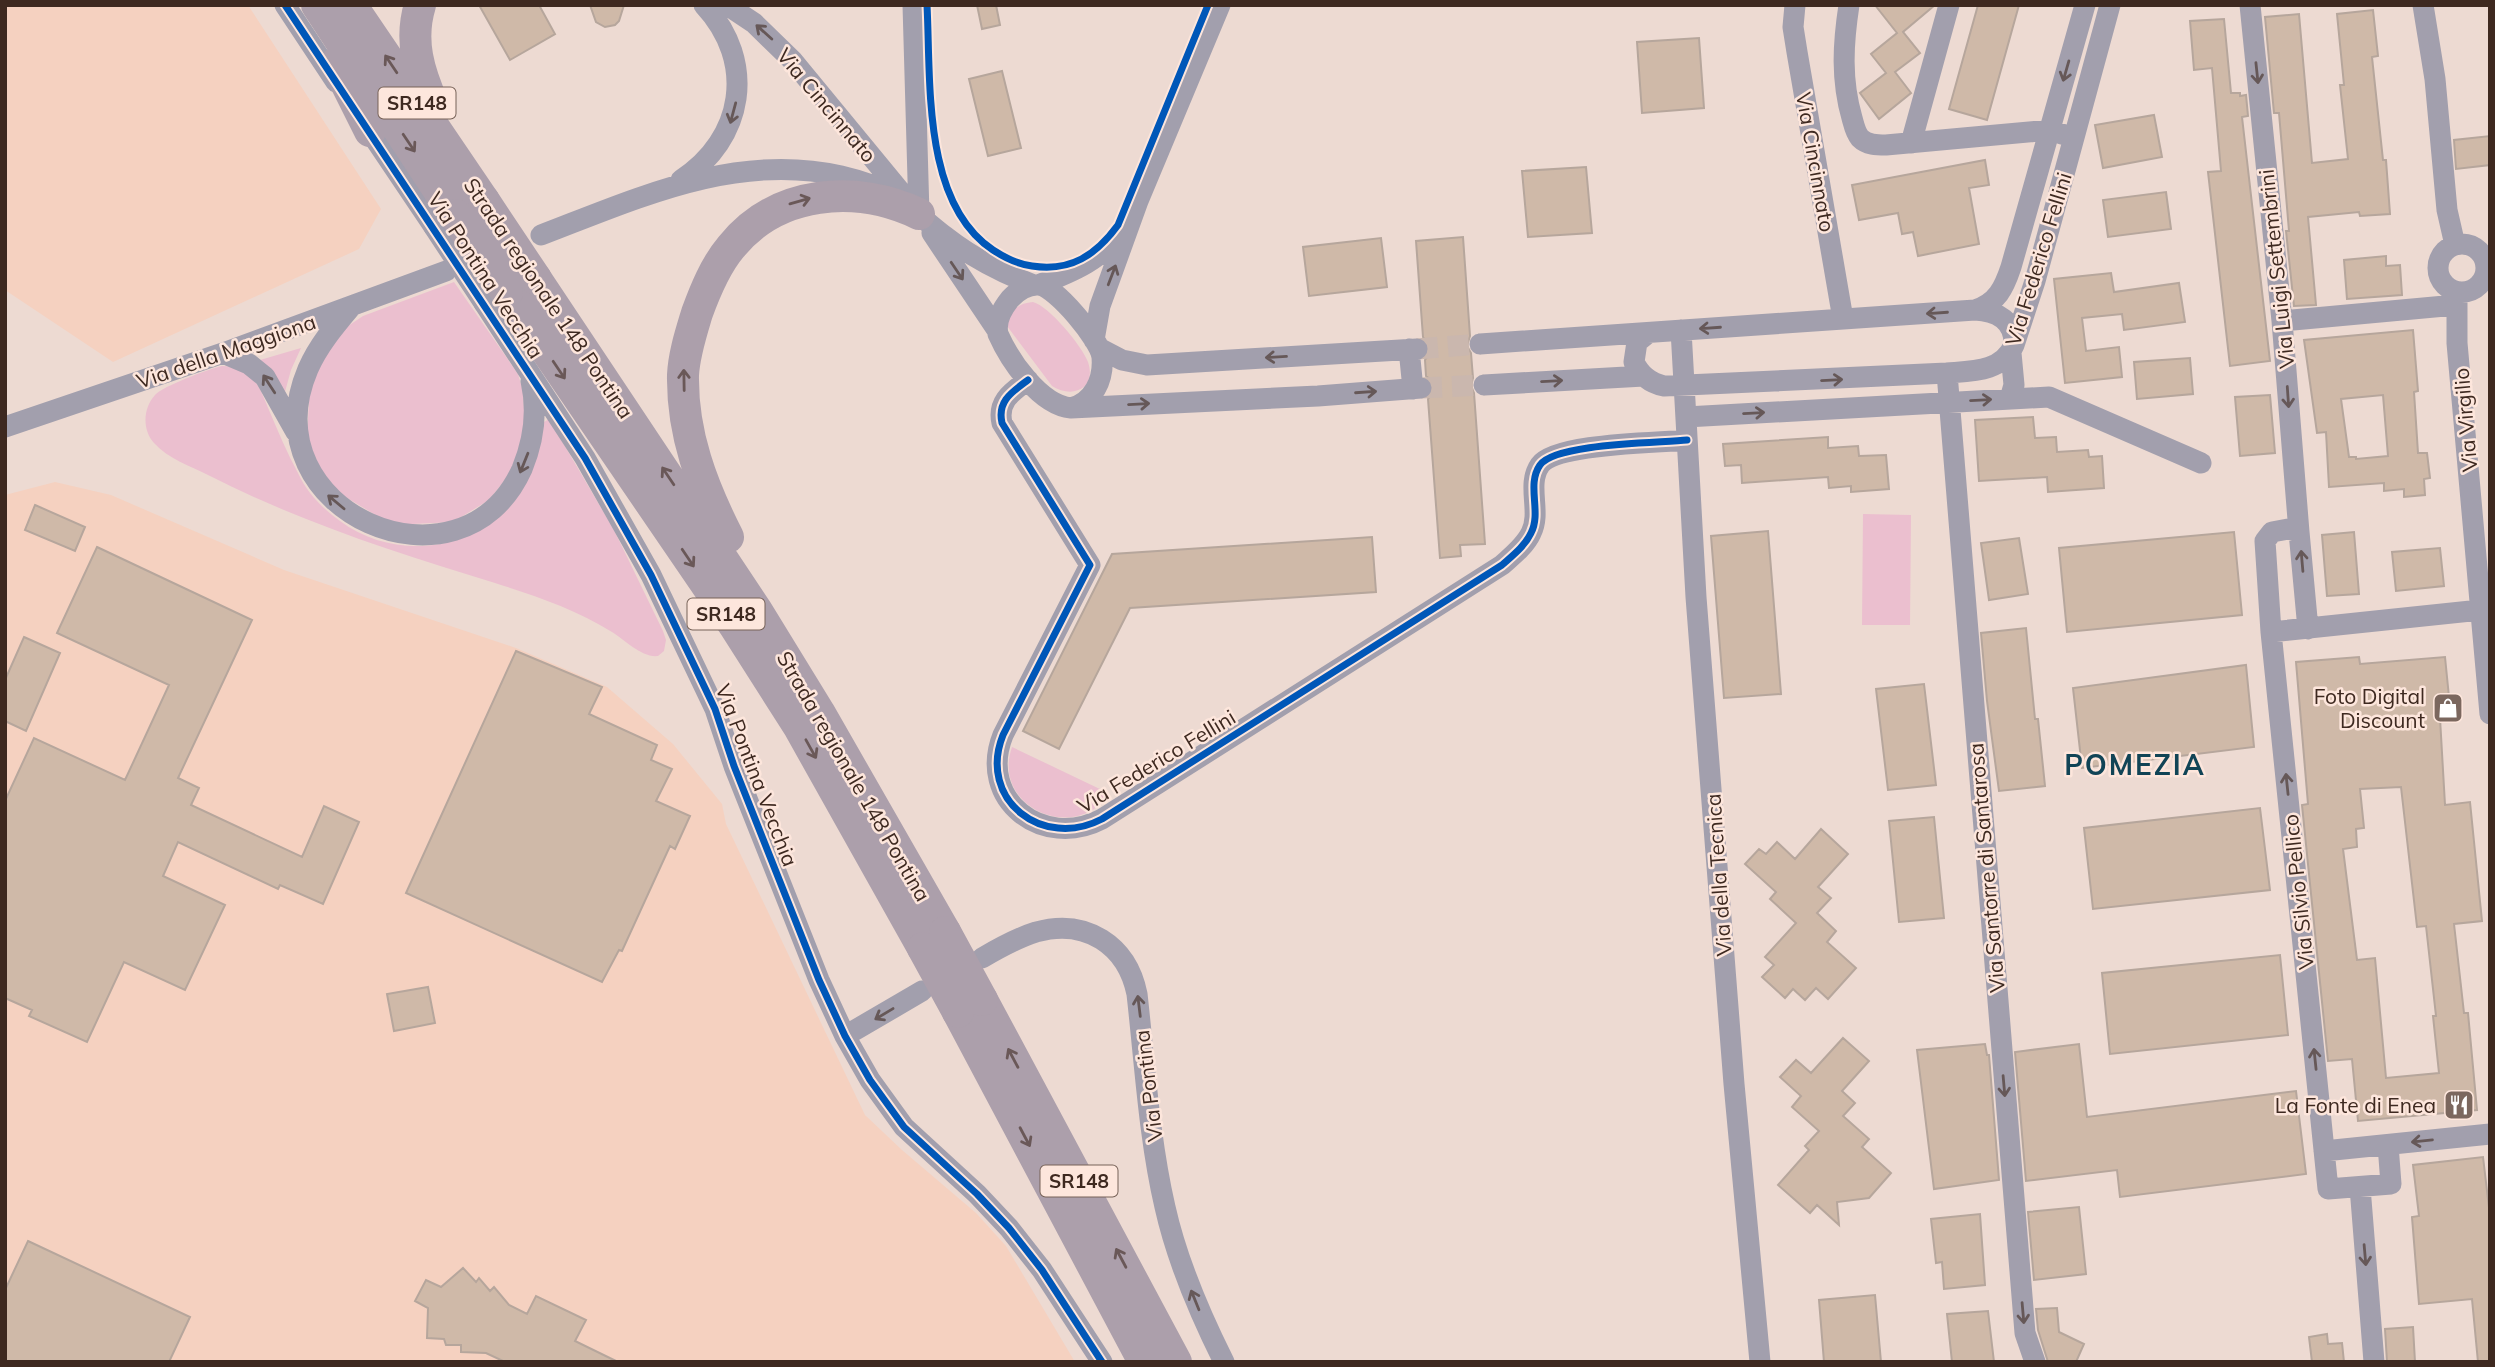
<svg xmlns="http://www.w3.org/2000/svg" width="2495" height="1367" font-family="Mulish,sans-serif">
  <rect width="100%" height="100%" fill="#eddad2"/>
  <!-- built -->
  <path fill="#f5d1c0" d="M5,5H248L381,209L359,249L113,362L5,290Z
    M55,482L111,495L284,570L516,648L607,687L673,744L722,804L726,824L865,1115L902,1150L976,1213L1006,1246L1075,1362H5V495Z"/>
  <!-- green -->
  <path fill="#ebbfcf" d="M454,282L518,374L523,391L525,428L512,471L489,500L453,522L392,525L329,487L307,440L310,379L345,328L363,316Z
    M1033,302C1049,306 1082,346 1088,362C1097,389 1072,399 1052,386L1007,326C1009,311 1018,303 1033,302Z
    M301,348L291,370L283,399L260,360Z
    M222,366C235,366 246,371 255,381C261,389 265,401 269,410C278,431 287,453 298,473C307,493 322,508 340,521C398,564 484,551 523,488C535,469 538,444 544,422L549,419L614,530L663,631L666,640L664,651L658,656C642,658 625,640 612,632C575,609 536,596 495,583C397,553 300,522 208,475C191,466 168,459 154,443C142,430 143,408 155,395C163,386 209,369 222,366Z
    M1863,514L1911,515L1910,625H1862Z
    M1012,747L1104,791L1106,799C1067,842 992,804 1012,747Z"/>
  <!-- building -->
  <path fill="#cfb9a8" stroke="#b6a69c" stroke-width="2" fill-rule="evenodd" d="M479,5H539L555,34L510,60Z
    M590,5H624L619,21L615,25L605,27L596,22Z
    M977,5H996L1000,25L982,29Z
    M1875,5H1935L1903,32L1920,53L1895,72L1911,93L1879,119L1860,93L1886,73L1871,54L1897,33Z
    M1978,5H2019L1987,120L1949,109Z
    M2373,10L2378,56L2372,57L2383,160H2386L2390,214L2360,216L2359,212L2308,217L2316,305L2294,306L2286,231H2289L2279,113H2274L2265,17L2299,14L2312,163L2348,159L2340,85H2344L2337,14Z
    M2224,19L2231,93H2240V96L2246,95L2248,116L2242,117L2270,361L2230,366L2208,172L2221,171L2212,68L2194,70L2190,21Z
    M1699,38L1704,108L1642,113L1637,42Z
    M1002,71L1021,148L988,156L969,79Z
    M2154,115L2162,157L2103,168L2095,125Z
    M2490,136V165L2456,169L2454,140Z
    M1985,160L1989,185L1969,188L1979,244L1918,256L1913,232L1902,234L1898,213L1859,220L1852,185Z
    M1586,167L1592,233L1528,237L1522,171Z
    M2166,192L2171,229L2108,237L2103,200Z
    M1463,237L1470,336L1467,346L1471,353L1473,378L1471,386L1474,393L1485,544L1460,545L1461,556L1440,558L1428,399L1432,394L1434,388L1431,380L1426,376L1425,360L1429,354L1430,348L1423,337L1416,241Z
    M1381,238L1387,287L1309,296L1303,247Z
    M2386,256V266L2400,265L2402,295L2347,299L2344,260Z
    M2111,273L2114,292L2179,283L2185,322L2124,330L2122,314L2082,318L2086,351L2119,347L2122,377L2065,383L2054,279Z
    M2413,330L2418,391L2414,392L2418,453H2427L2430,478L2424,479L2425,495L2404,497V489L2384,491V483L2329,487L2326,432L2317,433L2304,340ZM2383,395L2388,456L2356,459V457H2349L2341,399Z
    M2190,358L2193,394L2137,399L2134,362Z
    M2270,395L2275,453L2240,456L2235,397Z
    M2033,417L2035,438L2056,437L2057,452L2088,450L2089,457L2102,456L2104,488L2048,492L2047,477L1979,481L1975,420Z
    M1828,437V448L1858,446L1859,456L1886,455L1889,489L1851,492V486L1829,488L1828,477L1742,483L1741,465L1725,466L1723,444Z
    M35,505L85,527L75,551L25,530Z
    M1768,531L1781,694L1724,698L1711,536Z
    M2234,532L2242,615L2067,632L2059,548Z
    M2354,532L2359,594L2327,596L2322,535Z
    M1372,537L1376,592L1130,608L1059,749L1023,731L1112,554Z
    M2019,538L2028,594L1989,600L1981,543Z
    M97,547L252,620L178,778L199,788L191,805L302,857L324,806L359,822L323,904L280,885L278,889L178,842L163,876L225,905L185,990L124,962L87,1042L29,1016L32,1010L5,998V801L34,738L125,780L169,685L57,633Z
    M2440,548L2444,586L2396,591L2392,552Z
    M2026,628L2035,719H2038L2045,786L1999,791L1987,701L1981,633Z
    M24,637L60,653L26,731L5,721V680Z
    M516,651L602,687L589,714L657,745L651,760L672,769L656,801L690,816L675,849L670,846L622,951L619,950L602,982L406,893Z
    M2359,657L2360,664L2445,657L2451,717L2440,718L2445,805L2470,802L2482,921L2454,924L2464,1013H2468L2477,1110L2358,1121L2352,1059L2328,1061L2302,805L2308,804L2296,662ZM2401,787L2417,927L2426,926L2436,1016H2433L2439,1073L2386,1078L2375,958L2357,960L2343,849L2357,847L2356,829L2364,828L2360,789Z
    M2246,665L2254,747L2082,768L2073,688Z
    M1924,684L1936,785L1888,790L1876,689Z
    M2260,808L2270,890L2093,909L2084,828Z
    M1934,817L1944,918L1899,922L1889,821Z
    M1821,829L1848,854L1818,887L1831,898L1817,913L1836,931L1827,942L1856,968L1828,999L1816,988L1805,1000L1793,989L1785,998L1762,977L1774,965L1765,957L1796,923L1770,899L1776,892L1745,864L1759,849L1766,854L1777,842L1795,859Z
    M2280,955L2288,1035L2110,1054L2102,973Z
    M428,987L435,1023L394,1031L387,994Z
    M1843,1038L1869,1061L1842,1091L1855,1103L1843,1116L1869,1139L1862,1147L1891,1173L1869,1198L1837,1202L1839,1225L1817,1205L1810,1213L1778,1185L1809,1150L1805,1146L1819,1131L1792,1107L1801,1096L1780,1077L1796,1060L1811,1073Z
    M1985,1044L1987,1055H1989L1999,1180L1934,1189L1917,1050Z
    M2079,1044L2087,1117L2296,1091L2306,1174L2120,1197L2117,1170L2026,1181L2015,1052Z
    M2483,1157L2490,1216V1362H2478L2472,1299L2419,1304L2412,1217L2419,1216L2413,1165Z
    M2079,1207L2086,1274L2034,1280L2028,1212Z
    M1980,1214L1985,1285L1944,1289L1942,1262L1936,1263L1931,1219Z
    M28,1241L190,1317L169,1362H5V1290Z
    M463,1268L476,1282L479,1278L490,1291L494,1287L509,1305L527,1314L536,1296L586,1320L575,1341L618,1362H505L486,1353L461,1352V1345H446L444,1339L427,1338L428,1308L415,1301L426,1280L441,1287Z
    M1875,1295L1881,1362H1824L1819,1300Z
    M2057,1308L2059,1332L2084,1344L2076,1362H2048L2038,1330L2036,1309Z
    M1988,1311L1994,1362H1952L1947,1314Z
    M2413,1327L2415,1362H2387L2385,1329Z
    M2327,1334L2328,1344L2342,1343L2344,1362H2312L2309,1337Z"/>
  <g fill="none" stroke-linecap="round" stroke-linejoin="round">
    <!-- minor-tunnel -->
    <path stroke="#cab7ae" stroke-width="21" stroke-dasharray="21 10" stroke-linecap="butt" d="M1417,349L1480,344
      M1421,388L1484,385"/>
    <!-- minor -->
    <path stroke="#a29fad" stroke-width="21" d="M285,5L336,82
      M727,5L754,23L792,60L904,196
      M913,5L919,214
      M1795,5L1793,27L1797,52L1843,319
      M1849,5C1843,44 1841,80 1852,118C1854,125 1855,132 1860,138C1867,145 1877,145 1886,145L2050,130L2062,134
      M2250,5L2282,321L2299,532
      M2423,5L2435,79L2447,210L2455,245
      M362,120L434,227
      M1911,143L1949,5
      M681,180C744,139 757,62 704,5
      M932,233L997,330
      M541,235C638,198 736,152 841,176C858,180 875,185 891,194C911,206 927,223 946,237C973,258 1002,273 1034,285
      M2438 268a24 24 0 1 1 48 0a24 24 0 1 1-48 0Z
      M1038,285C1070,273 1107,258 1124,227
      M2457,292V343L2490,714
      M484,303L585,458L651,575L715,709L734,766L819,980L845,1036L870,1080L904,1127L977,1194L1009,1228L1042,1270L1102,1362
      M350,308C334,327 318,346 308,369C247,512 461,604 522,469C534,440 538,412 531,381
      M1975,310C1998,311 2015,321 2014,345
      M2282,321L2456,305
      M1681,330L1696,597L1734,1084L1760,1362
      M1648,333L1637,342L1634,362C1640,375 1650,383 1664,386L1947,373C1972,371 2002,372 2014,345L2035,281L2110,5
      M1094,340L1100,306L1138,201L1220,5
      M1480,344L1975,310C1997,303 2004,288 2011,267L2085,5
      M1099,348L1122,360L1147,365L1417,349
      M1409,349L1413,389
      M223,353L249,364L265,377L296,432
      M1947,373L2025,1333L2035,1362
      M1028,380C1012,392 997,401 1002,423L1090,565L1003,735C977,800 1043,850 1102,819L1502,565C1512,556 1525,546 1531,533C1542,512 1526,485 1540,465C1555,443 1659,443 1687,440
      M1484,385L1644,376
      M2010,399L2014,385L2011,353
      M1071,408C1093,402 1104,380 1102,357C1100,340 1056,287 1039,285C1028,284 1017,291 1010,299C1002,309 995,321 998,334C1010,361 1040,405 1071,408L1318,396L1421,388
      M1686,417L2049,397L2201,463
      M5,427L223,353L446,271
      M2308,629L2299,532L2288,529L2272,532L2265,541L2271,632L2490,609
      M2271,632L2328,1189L2391,1184L2388,1145
      M982,958C999,948 1017,938 1036,932C1086,918 1127,945 1137,994C1145,1065 1149,1138 1165,1207C1177,1261 1199,1312 1224,1362
      M845,1036L922,991
      M2324,1151L2490,1134
      M2360,1187L2374,1362"/>
    <!-- highway -->
    <path stroke="#ac9fab" stroke-width="32" d="M317,5L455,215
      M351,5L484,201
      M420,5C409,41 419,72 433,104
      M336,63L370,131
      M536,279L757,611L819,712L945,932
      M507,293L734,625L799,727L923,948
      M728,537C702,486 682,434 683,375C684,354 691,333 697,313C705,291 715,266 731,247C777,190 856,184 919,214
      M982,1000L1176,1362
      M958,1012L1144,1362"/>
    <!-- minor-bridge -->
    <path stroke="#a29fad" stroke-width="21" d="M434,227L484,303"/>
    <!-- highway-bridge -->
    <path stroke="#ac9fab" stroke-width="32" d="M484,201L536,279
      M455,215L507,293
      M945,932L982,1000
      M923,948L958,1012"/>
    <!-- cycleway casing -->
    <g stroke="#fde6dc" stroke-width="11">
      <path id="cycleway" d="M285,5L585,458L651,575L715,709L734,766L819,980L845,1036L870,1080L904,1127L977,1194L1009,1228L1042,1270L1102,1362
        M927,5C931,81 922,203 993,250C1005,258 1018,264 1032,266C1071,272 1096,255 1118,225L1208,5
        M1028,380C1012,392 997,401 1002,423L1090,565L1003,735C977,800 1043,850 1102,819L1502,565C1512,556 1525,546 1531,533C1542,512 1526,485 1540,465C1555,443 1659,443 1687,440"/>
    </g>
    <!-- cycleway -->
    <use href="#cycleway" stroke="#0057b8" stroke-width="7"/>
  </g>
  <!-- one-way arrows -->
  <defs><path id="oneway-shaft" d="M-6 0H5M1.5-3L5.5 0L1.5 3" fill="none" stroke-width="1.6" stroke-linecap="round" stroke-linejoin="round" transform="scale(1.75)"/></defs>
  <g stroke="#665858">
    <use href="#oneway-shaft" transform="translate(764 32) rotate(-138)"/>
    <use href="#oneway-shaft" transform="translate(2066 71) rotate(106)"/>
    <use href="#oneway-shaft" transform="translate(2257 73) rotate(84)"/>
    <use href="#oneway-shaft" transform="translate(733 113) rotate(105)"/>
    <use href="#oneway-shaft" transform="translate(957 271) rotate(56)"/>
    <use href="#oneway-shaft" transform="translate(1112 275) rotate(-69)"/>
    <use href="#oneway-shaft" transform="translate(1937 313) rotate(176)"/>
    <use href="#oneway-shaft" transform="translate(1710 328) rotate(176)"/>
    <use href="#oneway-shaft" transform="translate(1276 357) rotate(177)"/>
    <use href="#oneway-shaft" transform="translate(1832 380) rotate(-3)"/>
    <use href="#oneway-shaft" transform="translate(1552 381) rotate(-3)"/>
    <use href="#oneway-shaft" transform="translate(269 384) rotate(-123)"/>
    <use href="#oneway-shaft" transform="translate(1366 392) rotate(-4)"/>
    <use href="#oneway-shaft" transform="translate(2288 397) rotate(86)"/>
    <use href="#oneway-shaft" transform="translate(1981 400) rotate(-3)"/>
    <use href="#oneway-shaft" transform="translate(1139 404) rotate(-3)"/>
    <use href="#oneway-shaft" transform="translate(1754 413) rotate(-3)"/>
    <use href="#oneway-shaft" transform="translate(524 463) rotate(112)"/>
    <use href="#oneway-shaft" transform="translate(336 502) rotate(-140)"/>
    <use href="#oneway-shaft" transform="translate(2302 561) rotate(-95)"/>
    <use href="#oneway-shaft" transform="translate(2287 784) rotate(-96)"/>
    <use href="#oneway-shaft" transform="translate(1139 1006) rotate(-97)"/>
    <use href="#oneway-shaft" transform="translate(884 1014) rotate(149)"/>
    <use href="#oneway-shaft" transform="translate(2315 1059) rotate(-96)"/>
    <use href="#oneway-shaft" transform="translate(2004 1086) rotate(85)"/>
    <use href="#oneway-shaft" transform="translate(2422 1141) rotate(174)"/>
    <use href="#oneway-shaft" transform="translate(2365 1255) rotate(85)"/>
    <use href="#oneway-shaft" transform="translate(1195 1300) rotate(-112)"/>
    <use href="#oneway-shaft" transform="translate(2023 1313) rotate(85)"/>
  </g>
  <g stroke="#6a5858">
    <use href="#oneway-shaft" transform="translate(391 64) rotate(-124)"/>
    <use href="#oneway-shaft" transform="translate(409 143) rotate(56)"/>
    <use href="#oneway-shaft" transform="translate(800 201) rotate(-16)"/>
    <use href="#oneway-shaft" transform="translate(559 370) rotate(56)"/>
    <use href="#oneway-shaft" transform="translate(684 380) rotate(-91)"/>
    <use href="#oneway-shaft" transform="translate(668 476) rotate(-124)"/>
    <use href="#oneway-shaft" transform="translate(688 558) rotate(56)"/>
    <use href="#oneway-shaft" transform="translate(811 749) rotate(61)"/>
    <use href="#oneway-shaft" transform="translate(1013 1058) rotate(-118)"/>
    <use href="#oneway-shaft" transform="translate(1025 1137) rotate(62)"/>
    <use href="#oneway-shaft" transform="translate(1121 1258) rotate(-118)"/>
  </g>
  <!-- icons -->
  <defs>
    <g id="shop-square" transform="scale(1.575)"><rect x="-9" y="-9" width="18" height="18" rx="4" fill="#7b675e" stroke="#fde6dc"/><path d="M-5-2.5h2.3a2.7 3.5 0 0 1 5.4 0H5L5.5 6h-11ZM-1.5-2.5h3a1.5 2.3 0 0 0-3 0Z" fill="#fff"/></g>
    <g id="restaurant-square" transform="scale(1.575)"><rect x="-9" y="-9" width="18" height="18" rx="4" fill="#7b675e" stroke="#fde6dc"/><path d="M-5-6h1v4h1v-4h1v4h1v-4h1v5L-1.5 .5V6h-2V.5L-5-1ZM5-6V6H3V1.5H1.5Q1.5-4 5-6Z" fill="#fff"/></g>
  </defs>
  <g fill-rule="evenodd">
    <use href="#shop-square" x="2448" y="708"/>
    <use href="#restaurant-square" x="2459" y="1105"/>
  </g>
  <g text-anchor="middle" dominant-baseline="central" stroke-width="5" stroke-linejoin="round" paint-order="stroke">
    <!-- shield labels -->
    <g fill="#fde6dc" stroke="#776258" stroke-width="2">
      <rect x="378.5" y="87.5" width="77" height="31" rx="5"/>
      <rect x="687.5" y="598.5" width="77" height="31" rx="5"/>
      <rect x="1040.5" y="1165.5" width="77" height="31" rx="5"/>
    </g>
    <g font-size="19" font-weight="bold" fill="#3e2920">
      <text x="417" y="103">SR148</text>
      <text x="726" y="614">SR148</text>
      <text x="1079" y="1181">SR148</text>
    </g>
    <!-- street labels -->
    <g font-size="21" fill="#3e2920" stroke="#fde6dc">
      <text transform="translate(827 105) rotate(50)">Via Cincinnato</text>
      <text transform="translate(1816 162) rotate(80)">Via Cincinnato</text>
      <text transform="translate(2038 259) rotate(-73)">Via Federico Fellini</text>
      <text transform="translate(2276 269) rotate(-96)">Via Luigi Settembrini</text>
      <text transform="translate(486 275) rotate(57)">Via Pontina Vecchia</text>
      <text transform="translate(549 298) rotate(56)">Strada regionale 148 Pontina</text>
      <text transform="translate(226 351) rotate(-19)">Via della Maggiona</text>
      <text transform="translate(2465 420) rotate(-95)">Via Virgilio</text>
      <text transform="translate(1156 761) rotate(-31)">Via Federico Fellini</text>
      <text transform="translate(757 775) rotate(69)">Via Pontina Vecchia</text>
      <text transform="translate(854 776) rotate(60)">Strada regionale 148 Pontina</text>
      <text transform="translate(1986 868) rotate(-95)">Via Santorre di Santarosa</text>
      <text transform="translate(1718 875) rotate(-94)">Via della Tecnica</text>
      <text transform="translate(2298 892) rotate(-96)">Via Silvio Pellico</text>
      <text transform="translate(1148 1086) rotate(-97)">Via Pontina</text>
    </g>
    <!-- poi labels -->
    <g font-size="21" fill="#3e2920" stroke="#fde6dc" text-anchor="end">
      <text x="2425" y="696">Foto Digital<tspan x="2425" dy="24">Discount</tspan></text>
      <text x="2436" y="1105">La Fonte di Enea</text>
    </g>
    <!-- district labels -->
    <g font-size="28" font-weight="bold" letter-spacing="2" fill="#114456" stroke="#fde6dc">
      <text x="2135" y="764">POMEZIA</text>
    </g>
  </g>
  <!-- border -->
  <rect width="2495" height="1367" fill="none" stroke="#3e2920" stroke-width="14"/>
</svg>
